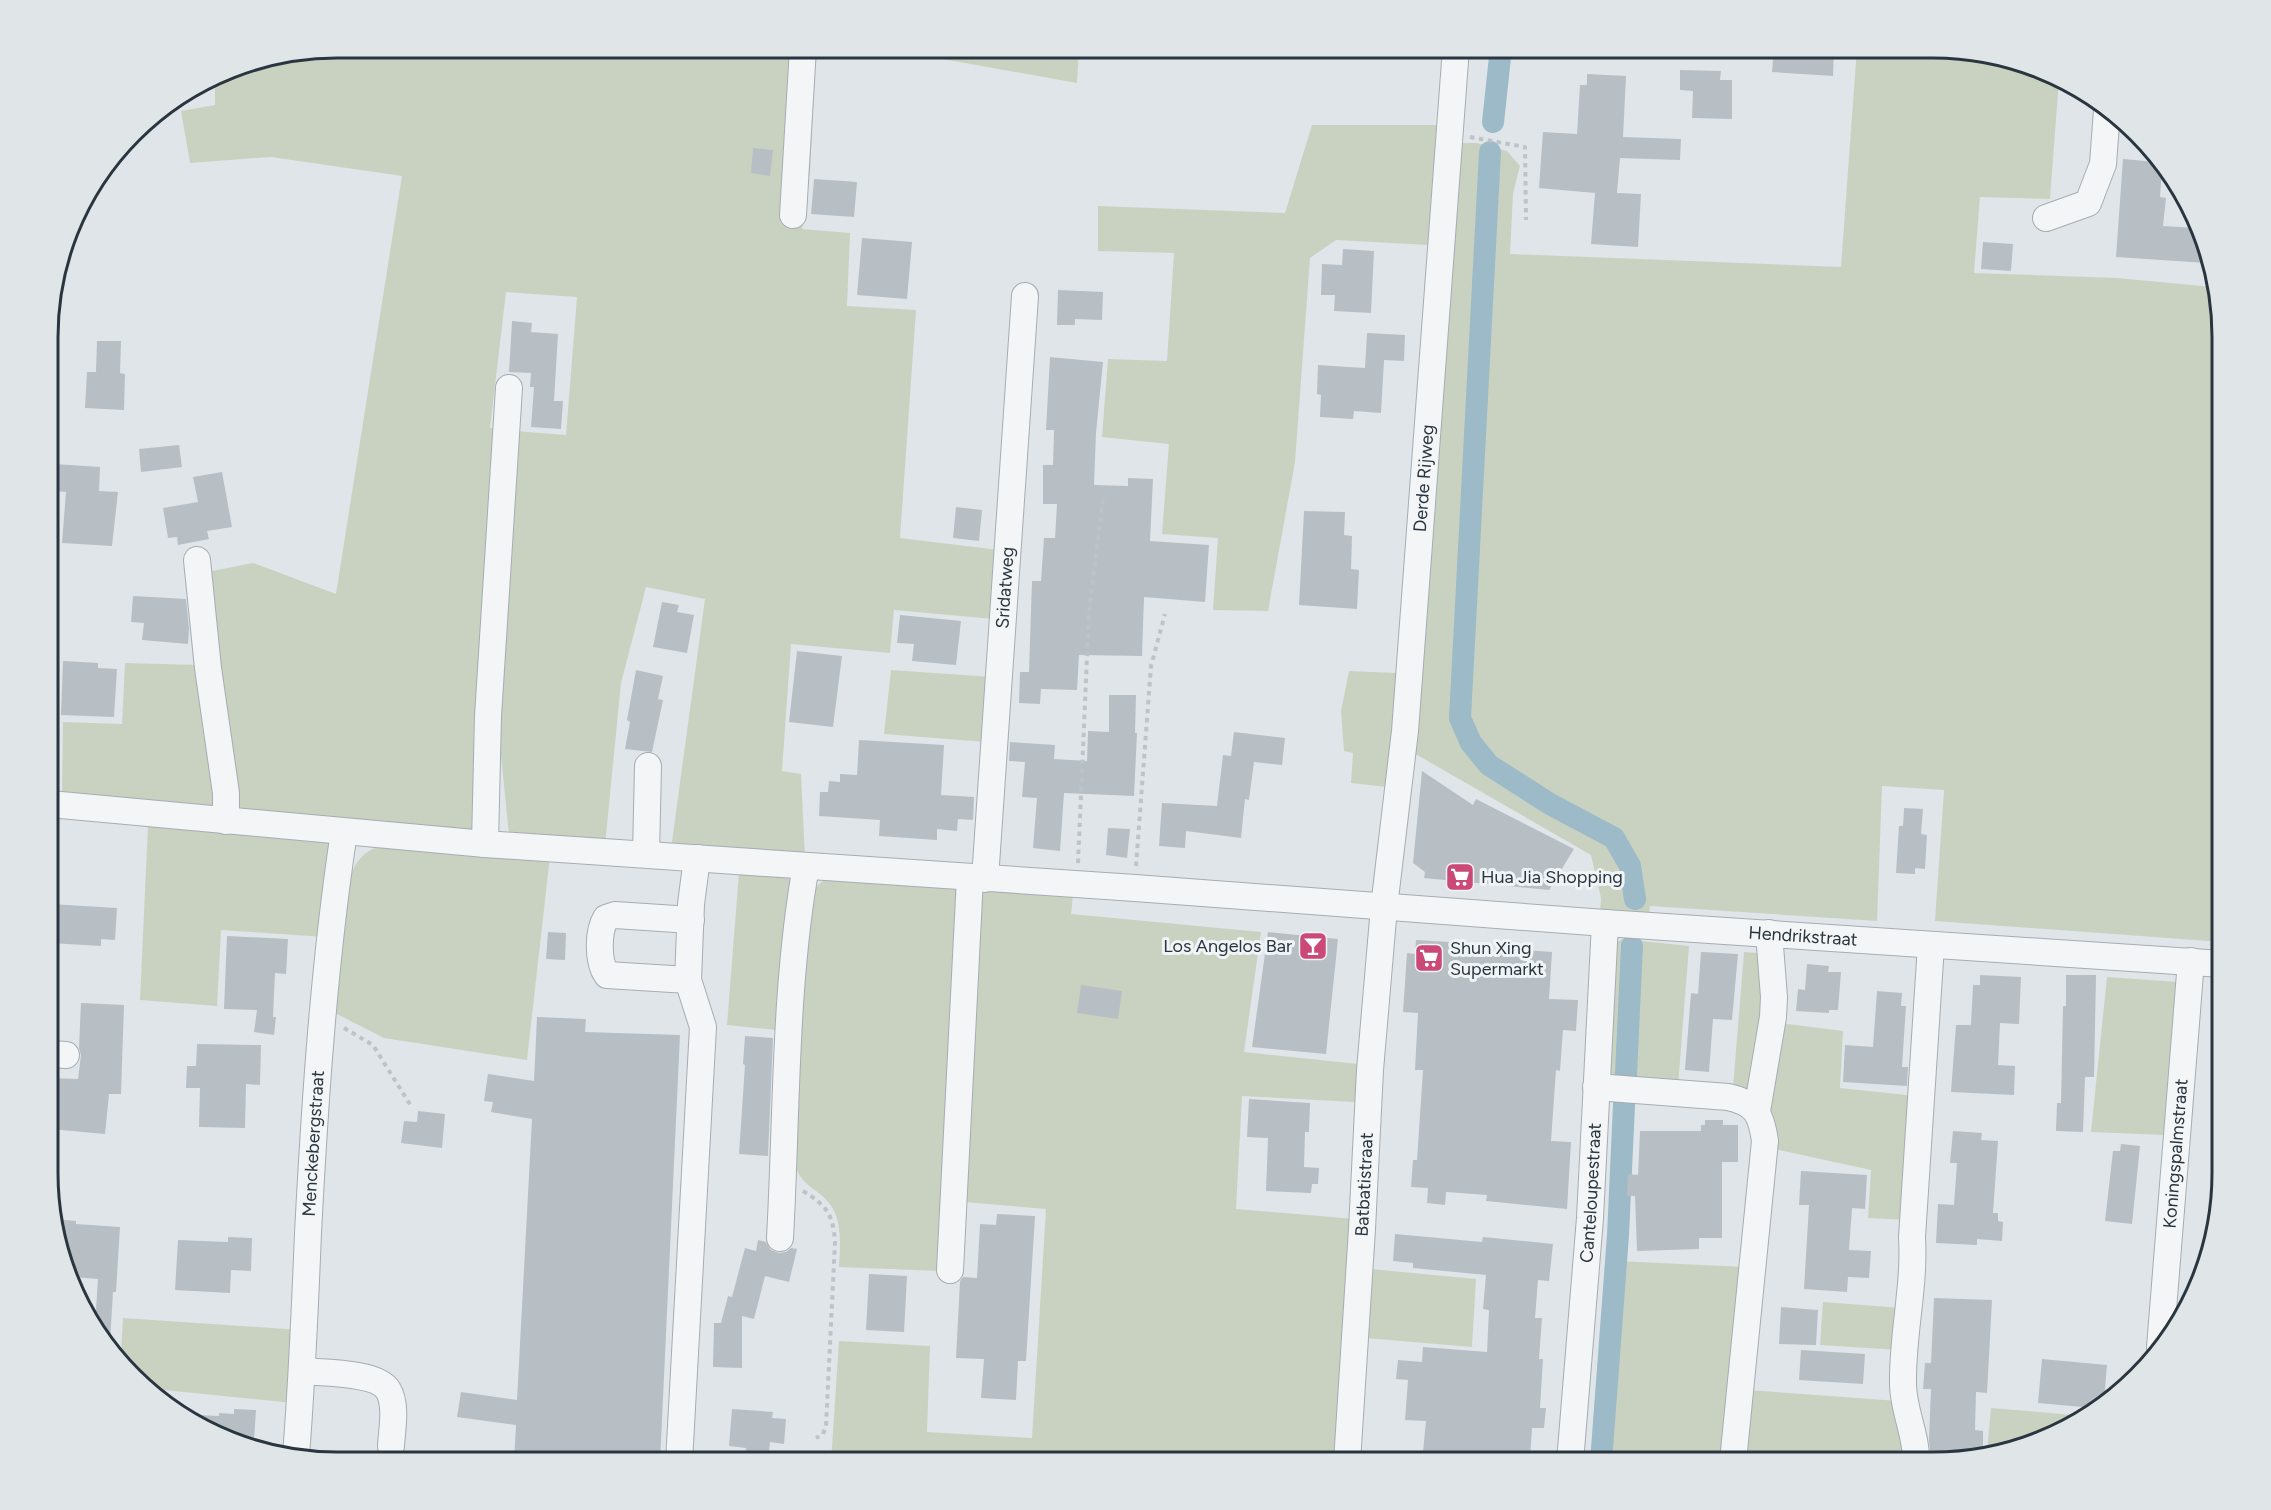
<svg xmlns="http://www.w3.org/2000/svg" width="2271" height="1510" font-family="Figtree,sans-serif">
  <rect width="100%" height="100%" fill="#e0e5e9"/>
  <!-- green -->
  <path fill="#c9d2c1" d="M337,48H816L810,171L802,229L850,233L847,306L916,310L900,538L999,550L994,619L894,610L890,653L791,644L782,771L801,774L805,858L671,849L705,599L646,587L621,683L605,845L509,835L497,716L515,431L566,435L577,297L506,292L490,428L499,429L496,837L234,810L207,572L253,563L336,594L402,176L271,157L190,163L181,111L215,105V77L227,70Z
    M926,48H1079L1077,83L926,56Z
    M1857,48H1934L2027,63L2059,79L2050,199L1980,197L1974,273L2117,278L2213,287L2222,319V942L1935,921L1944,790L1882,786L1877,921L1650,906L1649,917L1600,913L1601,898L1591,855L1412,752L1462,143H1477L1507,151L1520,166L1513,193L1510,254L1841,267Z
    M1312,125H1439L1428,245L1336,240L1310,258L1295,462L1268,611L1213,610L1218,538L1162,534L1169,444L1102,437L1108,359L1167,361L1174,253L1098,251V206L1285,213Z
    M125,663L200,665L216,809L62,793L63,722L122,724Z
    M891,670L992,677L986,742L884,734Z
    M1349,671L1396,673L1387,787L1351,783L1353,753L1344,751L1341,711Z
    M148,826L327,840L338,848L325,937L221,930L217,1006L140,1000Z
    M380,846L550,856L527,1060L384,1038L331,1011C335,977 340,885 358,861C364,853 371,849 380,846Z
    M739,872L801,877L785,1031L727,1025Z
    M826,878L962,886L940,1271L839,1267C840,1247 843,1220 829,1203C819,1190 803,1186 797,1170L798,1043L808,922L816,887Z
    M992,889L1073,895L1071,914L1261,932L1244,1052L1358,1064L1355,1102L1242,1096L1236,1209L1355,1219L1340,1462H831L839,1341L930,1346L927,1432L1032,1438L1046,1209L964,1202L981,893Z
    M1622,939L1689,946L1678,1086L1613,1081L1603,1070L1612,946Z
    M1744,952L1785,955L1780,1023L1843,1031L1840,1088L1916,1096L1907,1220L1868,1218L1871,1170L1774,1149L1733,1088Z
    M2107,977L2178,982L2165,1135L2091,1132Z
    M1616,1261L1746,1267L1727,1461L1601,1462Z
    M1371,1269L1476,1279L1472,1347L1366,1338Z
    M1823,1302L1902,1308L1899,1350L1820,1345Z
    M123,1318L301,1330L294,1403L154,1389L121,1354Z
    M1748,1390L1898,1401L1911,1461H1740Z
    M1991,1408L2086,1416L2078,1423L1987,1451Z"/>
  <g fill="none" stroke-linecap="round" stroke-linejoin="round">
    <!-- canal -->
    <path stroke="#9cbac8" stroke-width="22" d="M1493,122L1501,48
      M1490,152L1460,718L1471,743L1489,765L1550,804L1614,838L1630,866L1635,899
      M1626,1074L1632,946
      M1601,1462L1618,1235L1624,1105"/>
  </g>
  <!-- building -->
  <path fill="#b7bfc5" d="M1774,48H1834L1833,76L1772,72Z
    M1680,70L1721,71L1720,80H1732V119L1692,118L1693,91L1680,90Z
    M1587,74L1626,76L1623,137L1681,139L1680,160L1620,158L1617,193L1641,194L1638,247L1591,244L1595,193L1539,188L1543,132L1577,134L1580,85H1587Z
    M753,148L773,150L770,176L751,173Z
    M2123,159L2156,162L2162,169L2160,197L2166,198L2163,226L2195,228L2206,263L2116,257Z
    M814,179L857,182L854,217L811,214Z
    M862,238L912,242L907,299L857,295Z
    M1983,242L2013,244L2011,271L1981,269Z
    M1343,249L1374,251L1371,313L1334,311L1335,295H1321L1322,264L1342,265Z
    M1058,290L1103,292L1102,320L1075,319V325H1057Z
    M512,321L532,323L531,332L558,334L554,401H563L561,429L531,427L534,387H530L531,373L509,372Z
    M1367,333L1405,335L1404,361L1384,360L1381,413L1354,411L1353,419L1320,417L1321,395L1317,394L1318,365L1365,368Z
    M97,341H121L120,373L125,374L124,410L85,408L87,372H96Z
    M1050,357L1103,362L1096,433L1094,485L1128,486V478L1153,479L1150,541L1209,545L1205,602L1144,597L1142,656L1079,655L1077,690L1041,689L1040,704L1019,703L1020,672H1029L1032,581H1041L1044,538H1055L1057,504H1043V465H1053L1054,430H1046Z
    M179,445L182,467L141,472L139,449Z
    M55,464L100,467L99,491L118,492L112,546L62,543L66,492L53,491Z
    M222,472L232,527L207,531L209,539L178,545L177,537L168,538L163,508L198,502L193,477Z
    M956,507L982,510L979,541L953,538Z
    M1304,511L1345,512L1344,535L1352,536L1351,569L1359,570L1357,609L1299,605Z
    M133,596L186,599L189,629L188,644L142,640L144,623L131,622Z
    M662,602L679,605L677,612L694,615L687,653L653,647Z
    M900,615L961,621L956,665L912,661L914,644L897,643Z
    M797,651L842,656L833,727L789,722Z
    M63,661L98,663V668L117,669L114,717L61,715Z
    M636,670L663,676L658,699L663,700L652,752L625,749L630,722L627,720Z
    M1109,695H1136L1135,733H1137L1134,796L1064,793L1060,851L1033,848L1037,798L1022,797L1025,762L1009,761L1010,742L1055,745L1054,759L1087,761L1088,731L1109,732Z
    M1234,732L1285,738L1282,765L1254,762L1249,800L1245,799L1241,838L1186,831L1185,848L1159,846L1162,803L1217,806L1223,755L1231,756Z
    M859,740L944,745L941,795L974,797L973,820L958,819L957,831L937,829V840L879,836L880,820L819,816L820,792H828L829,781L840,782V774L857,775Z
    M1422,771L1473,805L1476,799L1574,849L1549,890L1424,878L1425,872L1413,863Z
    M1904,808L1923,809L1921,834L1927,835L1925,869L1915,868V874L1896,873L1899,826H1903Z
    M1108,828L1130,829L1127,858L1106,855Z
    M50,904L117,908L115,940L101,939V946L50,943Z
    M548,932L566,933L565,960L546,959Z
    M1268,932L1338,939L1326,1054L1252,1047Z
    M227,936L288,939L286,974L275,973L273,1017H276L274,1035L254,1032L257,1010L224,1009Z
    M1416,940L1464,943L1463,952L1497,953L1498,948L1552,952L1549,999L1578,1000L1576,1031L1563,1030L1560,1071L1556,1070L1551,1141L1571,1142L1567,1209L1486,1201L1487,1195L1446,1192L1445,1205L1427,1203L1428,1188L1411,1187L1413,1160H1417L1423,1070H1415L1418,1013L1403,1012L1407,953L1415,954Z
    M1701,952L1738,954L1732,1020L1713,1019L1709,1072L1685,1070L1691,993L1698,994Z
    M1807,964L1829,966L1828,972H1841L1838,1010H1829V1013L1796,1011L1798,989L1805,990Z
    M1980,975L2021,977L2019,1024L2000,1023L1998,1065L2015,1066L2014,1095L1951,1092L1956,1025H1971L1973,985H1980Z
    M2066,975H2096L2094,1077H2085L2083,1132L2056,1131L2057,1103H2061L2063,1006H2066Z
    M1081,985L1122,991L1118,1019L1077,1013Z
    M1877,991L1902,993L1901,1006H1906L1902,1067H1908L1907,1086L1843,1082L1845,1045L1873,1047Z
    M81,1003L124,1005L121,1094H109L105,1134L50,1129V1078L78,1079L81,1055L79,1048Z
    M537,1017L586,1019L585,1032L680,1035L660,1462H514L516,1425L457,1417L461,1392L517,1400L532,1119L491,1112L493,1102L484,1101L488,1074L534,1081Z
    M745,1036L773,1038L768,1156L739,1154L745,1065L743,1064Z
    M197,1044L261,1045L260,1085L246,1084L245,1128L199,1127L200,1088H186L187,1066H196Z
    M1249,1099L1310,1103L1309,1132H1305L1304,1167L1319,1168L1318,1184H1312L1311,1193L1266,1191L1268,1138L1247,1137Z
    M418,1111L445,1114L442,1148L401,1143L404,1121L417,1122Z
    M1705,1120H1723V1125H1738V1162H1722V1238H1699V1249L1637,1251L1635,1196H1627L1628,1174L1638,1175L1640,1131H1701V1125H1705Z
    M1953,1131L1982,1133L1981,1140L1998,1141L1993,1213H1998V1221L2003,1222L2002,1241L1977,1239V1245L1936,1243L1938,1204L1954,1205L1957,1163H1950Z
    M2121,1144L2140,1146L2132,1224L2105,1221L2113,1151H2120Z
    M1801,1171L1867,1175L1865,1209L1852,1208L1849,1250L1871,1251L1869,1278L1848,1277L1847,1292L1804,1289L1809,1205H1799Z
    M997,1214L1035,1216L1026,1361H1018L1016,1400L981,1398L984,1359L956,1358L960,1281L963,1277L977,1278L980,1224L996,1225Z
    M54,1219L76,1221V1224L120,1227L116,1292H113L110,1342L95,1326L98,1279L73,1277Z
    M1395,1234L1482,1242L1483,1237L1553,1244L1549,1281L1538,1280L1535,1318H1542L1539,1359H1543L1540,1408H1546L1544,1428H1532L1530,1458L1506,1457V1462H1422L1426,1421L1405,1420L1408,1380L1396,1379L1398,1360L1422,1362L1423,1347L1487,1352L1489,1310L1483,1309L1486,1275L1413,1268V1263L1393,1261Z
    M228,1237L252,1238L251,1271L231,1270L230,1293L175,1290L178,1240L228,1242Z
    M758,1240L766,1242L771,1250L779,1253L786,1252L791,1248L797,1249L789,1282L765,1276L754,1319L742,1316V1368L713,1367L714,1323H721L728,1296L732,1297L745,1248L756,1251Z
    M869,1274L907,1276L904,1332L866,1330Z
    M1934,1298L1992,1300L1987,1393L1976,1392L1975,1430L1983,1431V1452L1952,1461H1931L1929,1440L1931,1389H1923L1925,1363H1931Z
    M1781,1307L1818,1310L1816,1345L1779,1344Z
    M1801,1350L1865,1354L1863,1384L1799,1380Z
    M2042,1359L2107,1365L2104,1400L2094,1408L2038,1403Z
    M234,1409L256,1410L254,1439H250V1448L177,1414L219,1416V1413L234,1414Z
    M732,1409L773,1412L772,1418L786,1419L784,1444L770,1442L768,1462H745L746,1448L729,1446Z"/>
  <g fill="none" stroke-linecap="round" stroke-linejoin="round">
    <!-- minor casing -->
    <g stroke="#a5adb3" stroke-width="28">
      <g id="minor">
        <path d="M793,215L803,48"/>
        <path d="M2046,218L2088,203L2103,164L2107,110"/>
        <path d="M197,560L208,668L226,793V821"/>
        <path id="s1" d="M50,804L485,844L1135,888L1605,923L2222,964"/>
        <path d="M485,844L488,716L509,388"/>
        <path d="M646,854L648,766"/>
        <path id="s2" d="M985,879L1025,296"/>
        <path d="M688,980L607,975C597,961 598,931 606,918L615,915L691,920"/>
        <path d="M50,1054L66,1055"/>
        <path d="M1596,1087L1728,1097C1756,1103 1761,1114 1765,1141L1733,1461"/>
        <path d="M1757,1111L1773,1017L1774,997L1769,933"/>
        <path d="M780,1238C787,1114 784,989 806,866"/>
        <path d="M950,1270L970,878"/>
        <path id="s3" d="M2160,1347L2191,961"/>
        <path d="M303,1371C323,1373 377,1372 388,1390C397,1405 392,1429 391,1446"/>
        <path id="s4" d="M296,1455C302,1381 305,1308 308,1233C315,1099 324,964 344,832"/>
        <path d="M1916,1461C1917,1436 1903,1410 1903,1384C1902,1335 1915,1287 1912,1237L1931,945"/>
        <path d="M679,1462L703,1027L688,980L691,904L697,858"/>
        <path id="s5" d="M1347,1462L1362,1229L1370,1070L1384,907L1405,731L1456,48"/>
        <path id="s6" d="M1570,1462L1590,1218L1605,923"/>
      </g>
    </g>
    <!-- path -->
    <path stroke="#bec3c7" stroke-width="4" stroke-dasharray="4.5 4.5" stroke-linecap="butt" d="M1470,137L1525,147L1526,220
      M1078,863L1089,611L1103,499
      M1136,866L1151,666L1165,614
      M344,1028L373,1045L411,1106
      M803,1191C827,1206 833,1214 835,1242L826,1426L823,1434L816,1438"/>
    <!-- minor -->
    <use href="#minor" stroke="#f3f5f7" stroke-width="26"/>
  </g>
  <!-- icons -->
  <defs>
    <g id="supermarket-square" transform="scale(1.5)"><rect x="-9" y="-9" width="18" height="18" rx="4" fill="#ca4976" stroke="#f0f4f6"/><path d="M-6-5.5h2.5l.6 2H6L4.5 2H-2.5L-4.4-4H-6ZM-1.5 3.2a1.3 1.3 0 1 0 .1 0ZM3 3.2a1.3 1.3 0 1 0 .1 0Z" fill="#fff"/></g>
    <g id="bar-square" transform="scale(1.5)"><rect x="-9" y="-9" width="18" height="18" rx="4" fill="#ca4976" stroke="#f0f4f6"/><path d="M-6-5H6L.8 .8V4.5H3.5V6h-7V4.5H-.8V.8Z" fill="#fff"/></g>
  </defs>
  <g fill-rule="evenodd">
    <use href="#supermarket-square" x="1460" y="877"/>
    <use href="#bar-square" x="1313" y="946"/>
    <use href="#supermarket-square" x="1429" y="958"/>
  </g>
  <g text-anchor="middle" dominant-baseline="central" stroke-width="6" stroke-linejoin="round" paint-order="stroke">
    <!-- street labels -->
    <g font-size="18" fill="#293640" stroke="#f0f4f6">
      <text stroke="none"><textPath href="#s5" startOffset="987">Derde Rijweg</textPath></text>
      <text stroke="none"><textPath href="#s2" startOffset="292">Sridatweg</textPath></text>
      <text stroke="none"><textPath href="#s1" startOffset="1758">Hendrikstraat</textPath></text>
      <text stroke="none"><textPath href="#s4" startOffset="312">Menckebergstraat</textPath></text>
      <text stroke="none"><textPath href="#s3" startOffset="194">Koningspalmstraat</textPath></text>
      <text stroke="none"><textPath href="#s5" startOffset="278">Batbatistraat</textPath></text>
      <text stroke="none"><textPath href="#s6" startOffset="270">Canteloupestraat</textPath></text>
    </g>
    <!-- poi labels -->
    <g font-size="18" fill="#293640" stroke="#f0f4f6" text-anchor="start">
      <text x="1481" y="877">Hua Jia Shopping</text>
      <text x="1292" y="946" text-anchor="end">Los Angelos Bar</text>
      <text x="1450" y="948">Shun Xing<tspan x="1450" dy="21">Supermarkt</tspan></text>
    </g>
  </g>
  <!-- crop -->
  <path d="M0 0H2271V1510H0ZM337 58H1933A279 279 0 0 1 2212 337V1173A279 279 0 0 1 1933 1452H337A279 279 0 0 1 58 1173V337A279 279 0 0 1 337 58Z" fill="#e0e5e7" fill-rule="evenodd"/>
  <path fill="none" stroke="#293640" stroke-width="3" d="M337 58H1933A279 279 0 0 1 2212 337V1173A279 279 0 0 1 1933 1452H337A279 279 0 0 1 58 1173V337A279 279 0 0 1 337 58Z"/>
</svg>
